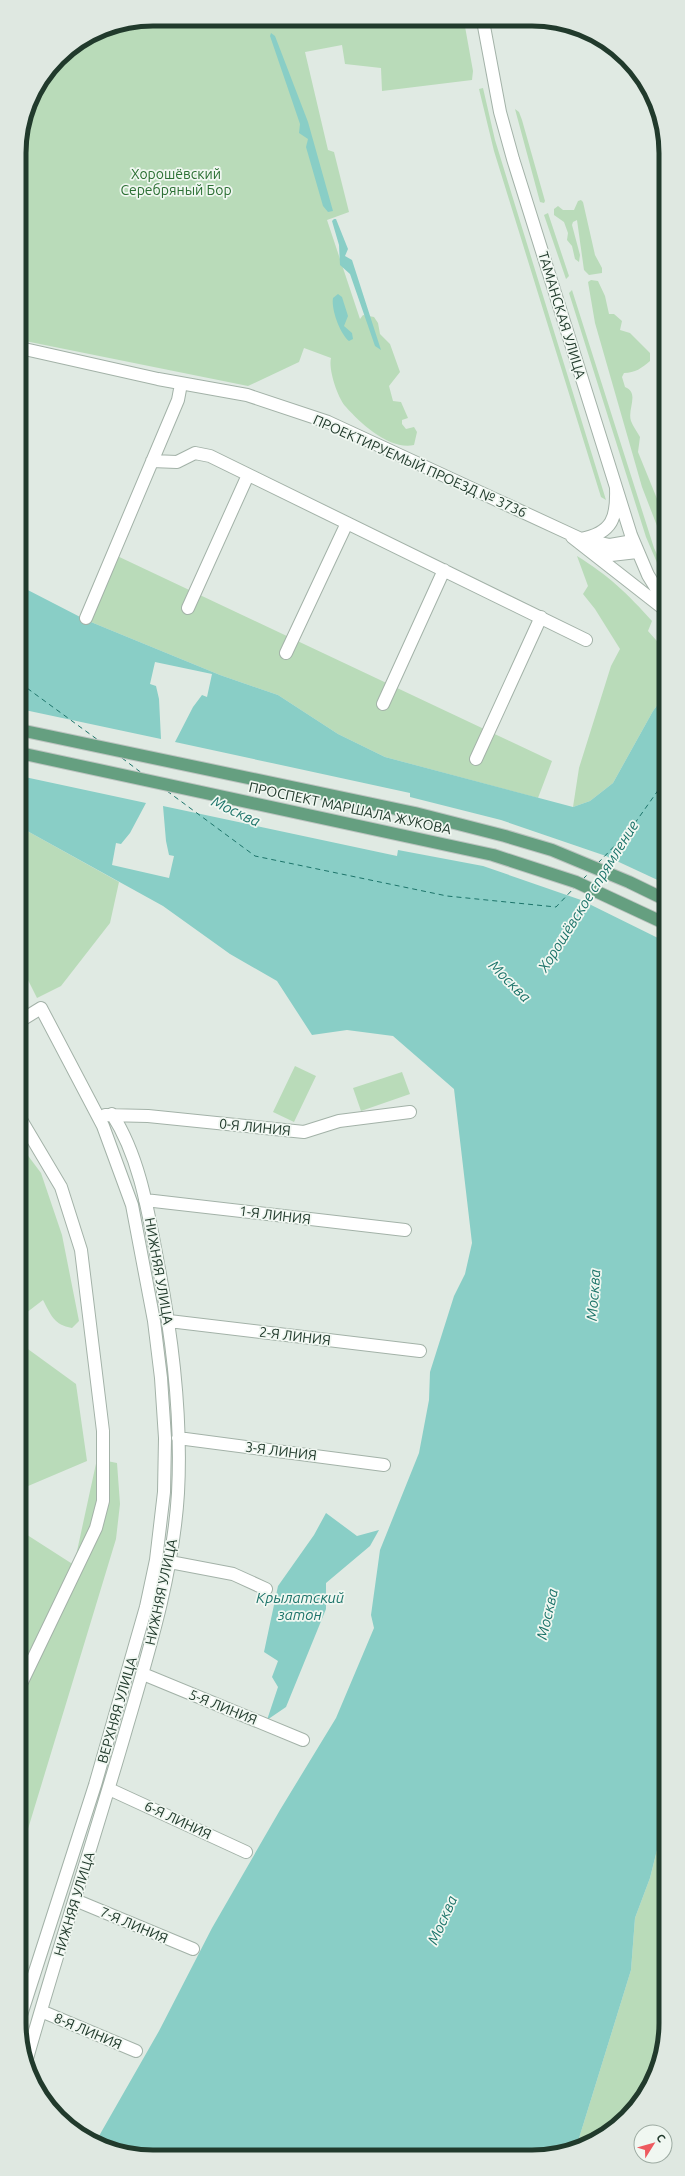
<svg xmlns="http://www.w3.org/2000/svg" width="685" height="2176" font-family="Ubuntu,sans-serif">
  <rect width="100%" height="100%" fill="#e0eae3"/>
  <!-- green -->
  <path fill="#b9dbb9" d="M153,19L464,21L473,71L472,80L382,91L381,68L345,64L342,45L305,52L328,150L334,152L349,212L327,220L360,319L363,315L374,317L378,323L380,334L390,344L400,372L389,386L393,401L401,402L408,418L402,420V424L406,429L414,427L417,432L414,445C390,450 362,425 346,407C338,399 328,369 331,358L304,348L299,362L248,386L20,340L19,144L29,101L58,58L102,29Z
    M483,88L495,140L606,500L601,497L494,151L479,89Z
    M515,109L519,112L522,120L545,201L544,203L540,202Z
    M581,200L583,202L595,255L602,268V273L589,275L584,270L577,220L573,222L572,225L580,255L579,262L575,259L572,246L567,240L568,233L564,222L554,215V209L558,206L563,210H574L578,201Z
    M548,213L569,276L566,279L544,215Z
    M591,280L598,281L605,296L609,314H614L622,321L620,330L630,333L650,353V361C642,368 635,373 624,373L622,377L625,387C640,393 627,409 631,421C633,426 637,432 640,437L638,452L664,516V544L642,487L595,323L588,282Z
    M572,290L654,548L664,569V579L646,537L569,293Z
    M113,554L552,761L538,798L385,757L338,734L278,695L220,675L86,620Z
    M577,556C608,575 628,594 652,621L648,631L664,649V696L653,711L613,783L590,801L573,807L579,768L611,666L620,649L595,609L583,594L588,586Z
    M20,827L119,882L110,923L61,986L37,998L20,964Z
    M295,1066L316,1076L294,1122L273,1112Z
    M402,1072L410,1094L361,1111L353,1088Z
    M20,1145L41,1173L62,1235L79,1321L72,1328C54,1325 51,1315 43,1300L26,1313H21Z
    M21,1344L76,1384L87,1461L21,1489Z
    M97,1459L117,1463L120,1504L116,1539L21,1852V1531L74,1565Z
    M665,1830L666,2032L656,2074L633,2112L599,2139L576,2148L631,1970L635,1918L650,1878L659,1842Z"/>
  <!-- water -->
  <path fill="#89cec6" d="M271,33L275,36L308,122L333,211L328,212L323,206L306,147L308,139L299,133L300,124L270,36Z
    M334,219H336L348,249L345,256L352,260L381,350L375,346L350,274L340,265L339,245L332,221Z
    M338,294L342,297L348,316L344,326L352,333L353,339L349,341C340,334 331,309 333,298Z
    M20,586L86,620L220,675L278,695L338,734L385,757L573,807L590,801L613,783L653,711L664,696L665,1830L659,1842L650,1878L635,1918L631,1970L576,2148L558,2154H127L95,2143L159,2031L212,1928L280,1810L336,1718L374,1628L371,1615L380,1550L419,1453L429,1400L430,1372L454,1296L465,1274L472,1243L454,1089L393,1036L347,1030L312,1035L277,981L230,954L163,906L20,827Z
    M21,1417C29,1426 31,1444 21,1454Z
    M326,1513L357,1536L379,1530L370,1546L326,1583V1609L286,1707L267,1720L278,1687L272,1677L278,1661L264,1652L278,1586L314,1535Z"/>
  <!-- pier -->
  <path fill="#e0eae3" d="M155,662L212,674L207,697L202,695L193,707L175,742L410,793V797L501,820L606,856L664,883V941L581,900L483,866L398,850L397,856L163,806L166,841L169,855L174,856L169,878L112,865L116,843L121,844L130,833L146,803L20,776V709L161,739L159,699L156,686L150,684Z"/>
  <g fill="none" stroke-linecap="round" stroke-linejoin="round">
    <!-- ferry -->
    <path stroke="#1d746a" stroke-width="1" stroke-dasharray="5 4" stroke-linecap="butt" d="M20,683L98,740
      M122,758L143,774
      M167,791L255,856L447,896L556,907L575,887
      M598,863L630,830L664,782
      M583,879L589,873"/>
    <!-- minor casing -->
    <g stroke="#a3b2a8" stroke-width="14">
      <path id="minor" d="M483,21L500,112L513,159L631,535L648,575L664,601
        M20,348L158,379L247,395L328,422L581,539C613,533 617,517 616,488
        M152,461L177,462L195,453L210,456L586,640
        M572,537L664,609
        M586,540L610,545L633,541
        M594,551L611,555L637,552
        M188,608L248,475
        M86,618L178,400L181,384
        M286,653L347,523
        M383,704L444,570
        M476,759L541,617
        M20,1021L41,1008L103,1126L132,1205L154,1321L161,1378L165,1438L164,1492L156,1560L146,1607L95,1785L21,2015
        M105,1115L148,1116L304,1132L339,1121L410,1112
        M20,1118L61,1187L81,1250L103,1431V1501L96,1528L21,1684
        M145,1200L405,1230
        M169,1321L420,1351
        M178,1438L384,1465
        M170,1562L233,1574L266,1589
        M143,1674L303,1740
        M109,1789L246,1852
        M75,1900L193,1949
        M41,2011L136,2051
        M26,2062C57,1952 93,1843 125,1733C148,1654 173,1575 178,1493C182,1418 173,1342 159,1269C149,1217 141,1159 112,1114"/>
    </g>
    <!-- major casing -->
    <g stroke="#bcc4c0" stroke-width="14">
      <path id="major" d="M20,730L415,813L505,836L552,850L629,882L664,899
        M20,753L493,855L576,882L664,923"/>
    </g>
    <!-- minor -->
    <use href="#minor" stroke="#fff" stroke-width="12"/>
    <!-- major -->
    <use href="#major" stroke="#659f80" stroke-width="12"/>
  </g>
  <g text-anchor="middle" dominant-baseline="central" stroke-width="3.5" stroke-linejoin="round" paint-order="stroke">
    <!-- park labels -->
    <g font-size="14" fill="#2c7034" stroke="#f0f7f1">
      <text x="176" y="174">Хорошёвский<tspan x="176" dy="16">Серебряный Бор</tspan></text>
    </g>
    <!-- street labels -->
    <g font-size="14" fill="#213a2c" stroke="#f0f7f1">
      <text transform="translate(562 315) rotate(73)">ТАМАНСКАЯ УЛИЦА</text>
      <text transform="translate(420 466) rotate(24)">ПРОЕКТИРУЕМЫЙ ПРОЕЗД № 3736</text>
      <text transform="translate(350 808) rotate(12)">ПРОСПЕКТ МАРШАЛА ЖУКОВА</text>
      <text transform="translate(255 1127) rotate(6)">0-Я ЛИНИЯ</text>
      <text transform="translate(275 1215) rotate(7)">1-Я ЛИНИЯ</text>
      <text transform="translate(159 1271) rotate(80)">НИЖНЯЯ УЛИЦА</text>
      <text transform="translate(295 1336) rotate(7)">2-Я ЛИНИЯ</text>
      <text transform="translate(281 1451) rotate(7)">3-Я ЛИНИЯ</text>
      <text transform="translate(161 1592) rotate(-78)">НИЖНЯЯ УЛИЦА</text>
      <text transform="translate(223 1707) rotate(22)">5-Я ЛИНИЯ</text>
      <text transform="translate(117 1710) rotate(-74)">ВЕРХНЯЯ УЛИЦА</text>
      <text transform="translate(178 1820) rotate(25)">6-Я ЛИНИЯ</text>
      <text transform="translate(74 1904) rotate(-73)">НИЖНЯЯ УЛИЦА</text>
      <text transform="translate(134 1925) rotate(23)">7-Я ЛИНИЯ</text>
      <text transform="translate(88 2031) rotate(23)">8-Я ЛИНИЯ</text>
    </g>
    <!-- water labels -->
    <g font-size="15" font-style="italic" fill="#1d746a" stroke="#f0f7f1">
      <text transform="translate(236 811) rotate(25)">Москва</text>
      <text transform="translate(588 896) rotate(-58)">Хорошёвское спрямление</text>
      <text transform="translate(510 981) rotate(45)">Москва</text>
      <text transform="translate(593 1295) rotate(-86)">Москва</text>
      <text x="300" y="1597">Крылатский<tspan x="300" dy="17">затон</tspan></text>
      <text transform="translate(547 1614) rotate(-77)">Москва</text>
      <text transform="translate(442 1920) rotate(-66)">Москва</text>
    </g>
  </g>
  <!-- crop -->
  <path d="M0 0H685V2176H0ZM153 26H532A127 127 0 0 1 659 153V2023A127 127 0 0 1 532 2150H153A127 127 0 0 1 26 2023V153A127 127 0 0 1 153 26Z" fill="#dfe8e1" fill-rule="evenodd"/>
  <path fill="none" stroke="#213a2c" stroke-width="5" d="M153 26H532A127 127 0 0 1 659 153V2023A127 127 0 0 1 532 2150H153A127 127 0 0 1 26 2023V153A127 127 0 0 1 153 26Z"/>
  <!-- north arrow -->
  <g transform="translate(653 2144) rotate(53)"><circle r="19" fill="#f0f7f1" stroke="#9daba2"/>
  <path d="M0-3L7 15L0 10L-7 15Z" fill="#ee5a5f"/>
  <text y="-6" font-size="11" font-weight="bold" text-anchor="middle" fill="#213a2c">С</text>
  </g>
</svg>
